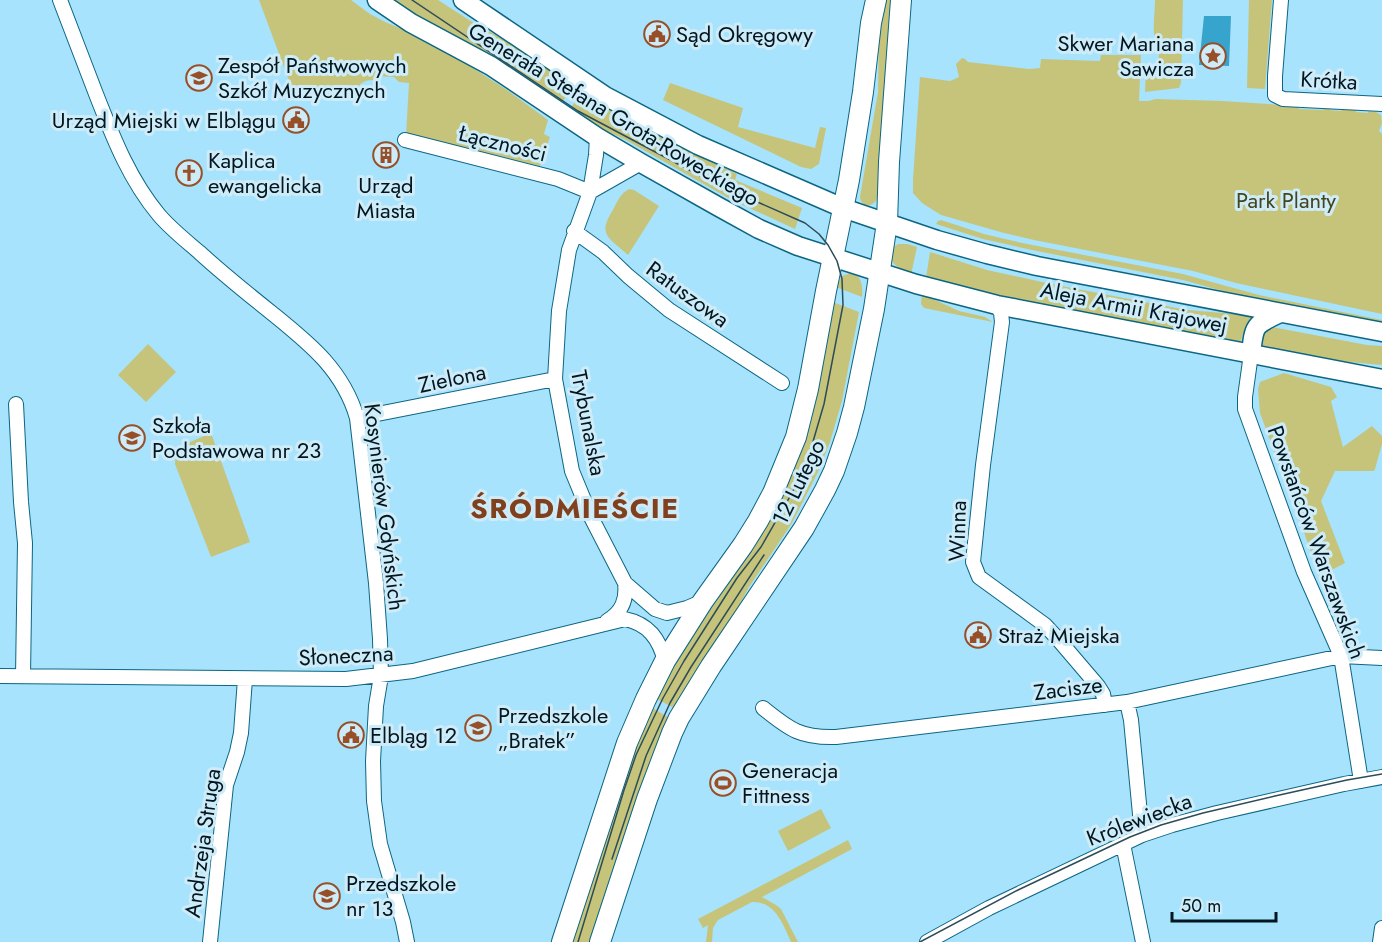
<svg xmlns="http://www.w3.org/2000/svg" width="1382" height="942" font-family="Jost,sans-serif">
  <rect width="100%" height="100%" fill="#a7e3fd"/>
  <!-- green -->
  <path fill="#c6c47a" d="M259,0H351L370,14L385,22L404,30L430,45L448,52L507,90L548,120L544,134L550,137L540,166L418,136L406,135L409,83L399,82L394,77L378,76L374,80C364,80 360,83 355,91L291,86Z
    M389,0H438L469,20L508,42L574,85L559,107Z
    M884,0H893L880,188L876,201C870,208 861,206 860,197L878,92L879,31Z
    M1155,0H1183L1181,83L1179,88L1145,92L1146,65H1154C1165,54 1154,45 1154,34C1153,23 1155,11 1155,0Z
    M1249,0H1272L1265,89L1247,88Z
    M1101,55H1141L1139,101H1149L1155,99L1223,101L1298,106L1299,109L1323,110L1328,105L1330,110L1341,111L1343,106L1355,107L1356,112L1368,113L1369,111L1376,112L1381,115L1382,123L1379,131L1382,134V314L1236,283L1193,271L1034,240L1004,233L941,215L922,203L913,193V179L920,77L950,81L959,77L956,64L962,58L965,59L968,62L1029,69L1040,68L1041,59L1100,61Z
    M670,83L743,108L738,127L815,148L820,127L826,128L819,164L811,169L801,167L663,100Z
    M582,90C632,121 683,149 737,174L735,180L802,208L795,229L732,200L626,140L568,113Z
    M629,189L634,190L659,206L628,255C607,236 597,235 614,208C618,200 621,193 629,189Z
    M941,220L984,234L1022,243L1183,274L1259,295L1382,320V324L1248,298L1183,280L1032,250L983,239L936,224L938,221Z
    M898,244H907L917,247L911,275C905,271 892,266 891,258C890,257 892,249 892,248Z
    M930,252L987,270L1051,284L1187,310L1248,315L1253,317C1244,323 1244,334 1240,343L983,294L926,278Z
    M851,273C862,275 863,287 862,297L836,287L842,276Z
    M922,294L959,311L985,317L993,322L924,308L921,304Z
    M833,302L859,312L842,401L830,442L819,470L792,523L749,587L727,628L676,709L655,698L682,648L755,541Z
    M1272,327L1367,345L1382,346V365L1327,360L1265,348L1260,343L1264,329Z
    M148,344L176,372L146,402L118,375Z
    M1284,373L1331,387L1337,397L1331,401L1343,447L1372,426L1382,436V444L1375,469L1374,471H1335L1321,501L1345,563L1320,576L1260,413L1258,389L1260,382Z
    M211,433L250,542L211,557L175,464L176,448Z
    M651,707L671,719L592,942H570L639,734Z
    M821,809L831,828L788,851L778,831Z
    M848,840L852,849L762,897L776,905L781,909L798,942H791C783,924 775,901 752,902L718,920L713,928L712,942H706L708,925L703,928L698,919Z"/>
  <!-- water -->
  <path fill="#36a4cd" d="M1204,16H1231L1229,66L1199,65Z"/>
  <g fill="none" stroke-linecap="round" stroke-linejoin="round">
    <!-- minor casing -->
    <g stroke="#0c6683" stroke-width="16">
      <path id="minor" d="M60,0C72,31 84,63 96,94C113,137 129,179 159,215C171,229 185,240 199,252C223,274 248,294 273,314C310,344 343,370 357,418L376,583L380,639L381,676L376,706L373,761L374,801L380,844L403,922L407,942
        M1281,0L1275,76V95L1283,99L1382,104
        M597,137L596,155L590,192L569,250L559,311L555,379L572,471L591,517L625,583L655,609L667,613L687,608L701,602
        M405,140L558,179L590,192
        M590,192L641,163
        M574,231L603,252L628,276L669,310L782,383
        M997,305L1001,313L1002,322L983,465L973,562L979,577L1045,625L1057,638L1098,686L1103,694L1105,705
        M1251,354L1245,397V409L1304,572L1341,656L1361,781
        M16,404L21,502L25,543L23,676
        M357,418L555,379
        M607,621C622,612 627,600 625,583
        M0,676L346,679L413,671L625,619C649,624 659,639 665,661
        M1127,702L1131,720L1142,835
        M763,708C790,730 801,738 836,737L1127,702L1341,656L1382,658
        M1123,844L1143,942
        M210,942L226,785L237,752L241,733L245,679
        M927,942L989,908L1142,835L1172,825L1217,813L1344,784L1382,777
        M1380,942L1382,928"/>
    </g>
    <!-- tertiary casing -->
    <g stroke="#0c6683" stroke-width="21">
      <path id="tertiary" d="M377,0L411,23L491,66L597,137L641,163L719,207L759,229L798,246L916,284L997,305L1382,379
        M463,0L605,96L698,145L843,208L937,240L987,254L1037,266L1382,332
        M1251,354C1254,325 1254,325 1280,313"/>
    </g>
    <!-- secondary casing -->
    <g stroke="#0c6683" stroke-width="22">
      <path id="secondary" d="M562,942L627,743L646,699L665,661L703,601L743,545L758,521L773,493L796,437L808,389L826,291L849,180L863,92L871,23L876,0
        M600,942L647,799L672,733L679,718L711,666L804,528L825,490L834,471L847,433L854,407L874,309L887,223L889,162L901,0"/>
    </g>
    <!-- minor -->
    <use href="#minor" stroke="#fff" stroke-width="14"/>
    <!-- tertiary -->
    <use href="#tertiary" stroke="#fff" stroke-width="18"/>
    <!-- secondary -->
    <use href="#secondary" stroke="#fff" stroke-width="20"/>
    <!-- tram -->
    <path stroke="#2d4c5a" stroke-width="1.5" d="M412,0L578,111L710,181L805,223L819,234L828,245L837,261L842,279L843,305L824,404L812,445L803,469L792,493L761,547L737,578L684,661L663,698L636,755L624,790L578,942
      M612,859L646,756L670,703L691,667L764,555
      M920,942L1018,890L1130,837L1161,825L1203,813L1275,796L1347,780L1382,774"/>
  </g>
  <!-- icons -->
  <defs>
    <g id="civic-ring" transform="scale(1.35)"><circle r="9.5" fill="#ceebf8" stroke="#964f29" stroke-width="1.5"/><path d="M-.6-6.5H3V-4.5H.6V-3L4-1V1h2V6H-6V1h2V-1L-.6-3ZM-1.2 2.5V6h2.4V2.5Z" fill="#964f29"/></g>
    <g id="sight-ring" transform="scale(1.35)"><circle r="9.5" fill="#ceebf8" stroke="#964f29" stroke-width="1.5"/><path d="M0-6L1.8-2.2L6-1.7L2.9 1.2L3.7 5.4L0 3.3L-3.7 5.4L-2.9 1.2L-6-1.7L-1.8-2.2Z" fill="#964f29"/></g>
    <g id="university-ring" transform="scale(1.35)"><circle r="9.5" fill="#ceebf8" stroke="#964f29" stroke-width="1.5"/><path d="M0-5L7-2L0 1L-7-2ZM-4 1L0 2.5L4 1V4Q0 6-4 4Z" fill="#964f29"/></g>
    <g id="building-ring" transform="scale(1.35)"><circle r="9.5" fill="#ceebf8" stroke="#964f29" stroke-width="1.5"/><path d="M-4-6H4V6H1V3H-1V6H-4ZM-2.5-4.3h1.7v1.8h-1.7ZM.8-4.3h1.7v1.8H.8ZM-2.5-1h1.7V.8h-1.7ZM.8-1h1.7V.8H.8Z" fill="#964f29"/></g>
    <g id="church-ring" transform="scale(1.35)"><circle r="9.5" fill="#ceebf8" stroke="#964f29" stroke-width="1.5"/><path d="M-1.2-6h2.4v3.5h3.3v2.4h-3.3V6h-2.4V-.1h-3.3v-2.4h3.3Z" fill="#964f29"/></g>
    <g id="school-ring" transform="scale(1.35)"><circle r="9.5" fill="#ceebf8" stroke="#964f29" stroke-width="1.5"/><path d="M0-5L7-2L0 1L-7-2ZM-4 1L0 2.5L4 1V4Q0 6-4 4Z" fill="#964f29"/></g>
    <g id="stadium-ring" transform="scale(1.35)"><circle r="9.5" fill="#ceebf8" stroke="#964f29" stroke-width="1.5"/><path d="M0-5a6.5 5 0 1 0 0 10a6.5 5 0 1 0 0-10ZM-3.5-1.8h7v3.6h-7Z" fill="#964f29"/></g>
  </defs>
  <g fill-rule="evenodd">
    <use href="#civic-ring" x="657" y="34"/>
    <use href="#sight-ring" x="1213" y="56"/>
    <use href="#university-ring" x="199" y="78"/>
    <use href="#civic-ring" x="296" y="120"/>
    <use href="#building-ring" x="386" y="155"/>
    <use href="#church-ring" x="189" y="173"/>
    <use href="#school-ring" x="132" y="438"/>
    <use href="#civic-ring" x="978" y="635"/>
    <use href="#school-ring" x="478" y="728"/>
    <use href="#civic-ring" x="351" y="735"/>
    <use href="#stadium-ring" x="723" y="783"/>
    <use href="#school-ring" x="327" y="896"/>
  </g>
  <g text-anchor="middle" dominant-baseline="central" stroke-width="6" stroke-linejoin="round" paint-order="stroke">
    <!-- poi labels -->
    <g font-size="22" fill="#011620" stroke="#ceebf8" text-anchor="start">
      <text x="676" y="34">Sąd Okręgowy</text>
      <text x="1194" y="43" text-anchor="end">Skwer Mariana<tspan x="1194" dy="25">Sawicza</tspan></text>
      <text x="218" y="65">Zespół Państwowych<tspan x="218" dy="25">Szkół Muzycznych</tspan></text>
      <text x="276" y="120" text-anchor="end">Urząd Miejski w Elblągu</text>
      <text x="208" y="160">Kaplica<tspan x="208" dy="25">ewangelicka</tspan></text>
      <text x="386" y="185" text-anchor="middle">Urząd<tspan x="386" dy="25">Miasta</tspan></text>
      <text x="152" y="425">Szkoła<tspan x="152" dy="25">Podstawowa nr 23</tspan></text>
      <text x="998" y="635">Straż Miejska</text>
      <text x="498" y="715">Przedszkole<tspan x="498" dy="25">„Bratek”</tspan></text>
      <text x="370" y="735">Elbląg 12</text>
      <text x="742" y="770">Generacja<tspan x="742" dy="25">Fittness</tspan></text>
      <text x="346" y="883">Przedszkole<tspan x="346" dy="25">nr 13</tspan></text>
    </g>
    <!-- street labels -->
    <g font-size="22" fill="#011620" stroke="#ceebf8">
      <text transform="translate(1329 80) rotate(3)">Krótka</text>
      <text transform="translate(614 114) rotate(31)">Generała Stefana Grota-Roweckiego</text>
      <text transform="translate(503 143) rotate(14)">Łączności</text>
      <text transform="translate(688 294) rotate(36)">Ratuszowa</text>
      <text transform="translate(1134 307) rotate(11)">Aleja Armii Krajowej</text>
      <text transform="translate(452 378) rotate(-12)">Zielona</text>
      <text transform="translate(589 423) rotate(79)">Trybunalska</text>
      <text transform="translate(798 482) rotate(-64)">12 Lutego</text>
      <text transform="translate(385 507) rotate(83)">Kosynierów Gdyńskich</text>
      <text transform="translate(957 531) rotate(-88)">Winna</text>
      <text transform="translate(1317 542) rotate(70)">Powstańców Warszawskich</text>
      <text transform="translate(346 655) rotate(-3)">Słoneczna</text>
      <text transform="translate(1068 688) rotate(-7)">Zacisze</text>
      <text transform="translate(1139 819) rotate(-21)">Królewiecka</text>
      <text transform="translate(202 843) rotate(-82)">Andrzeja Struga</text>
    </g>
    <!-- park labels -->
    <g font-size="22" fill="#45441d" stroke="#ceebf8">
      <text x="1286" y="200">Park Planty</text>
    </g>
    <!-- district labels -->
    <g font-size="28" font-weight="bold" letter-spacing="1.5" fill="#80401d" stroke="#ceebf8">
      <text x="575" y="508">ŚRÓDMIEŚCIE</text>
    </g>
  </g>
  <!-- scale -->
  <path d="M1172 912v9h104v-9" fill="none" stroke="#011620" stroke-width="3"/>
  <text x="1181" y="912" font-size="18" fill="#011620" stroke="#ceebf8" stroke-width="4.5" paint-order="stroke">50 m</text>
</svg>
